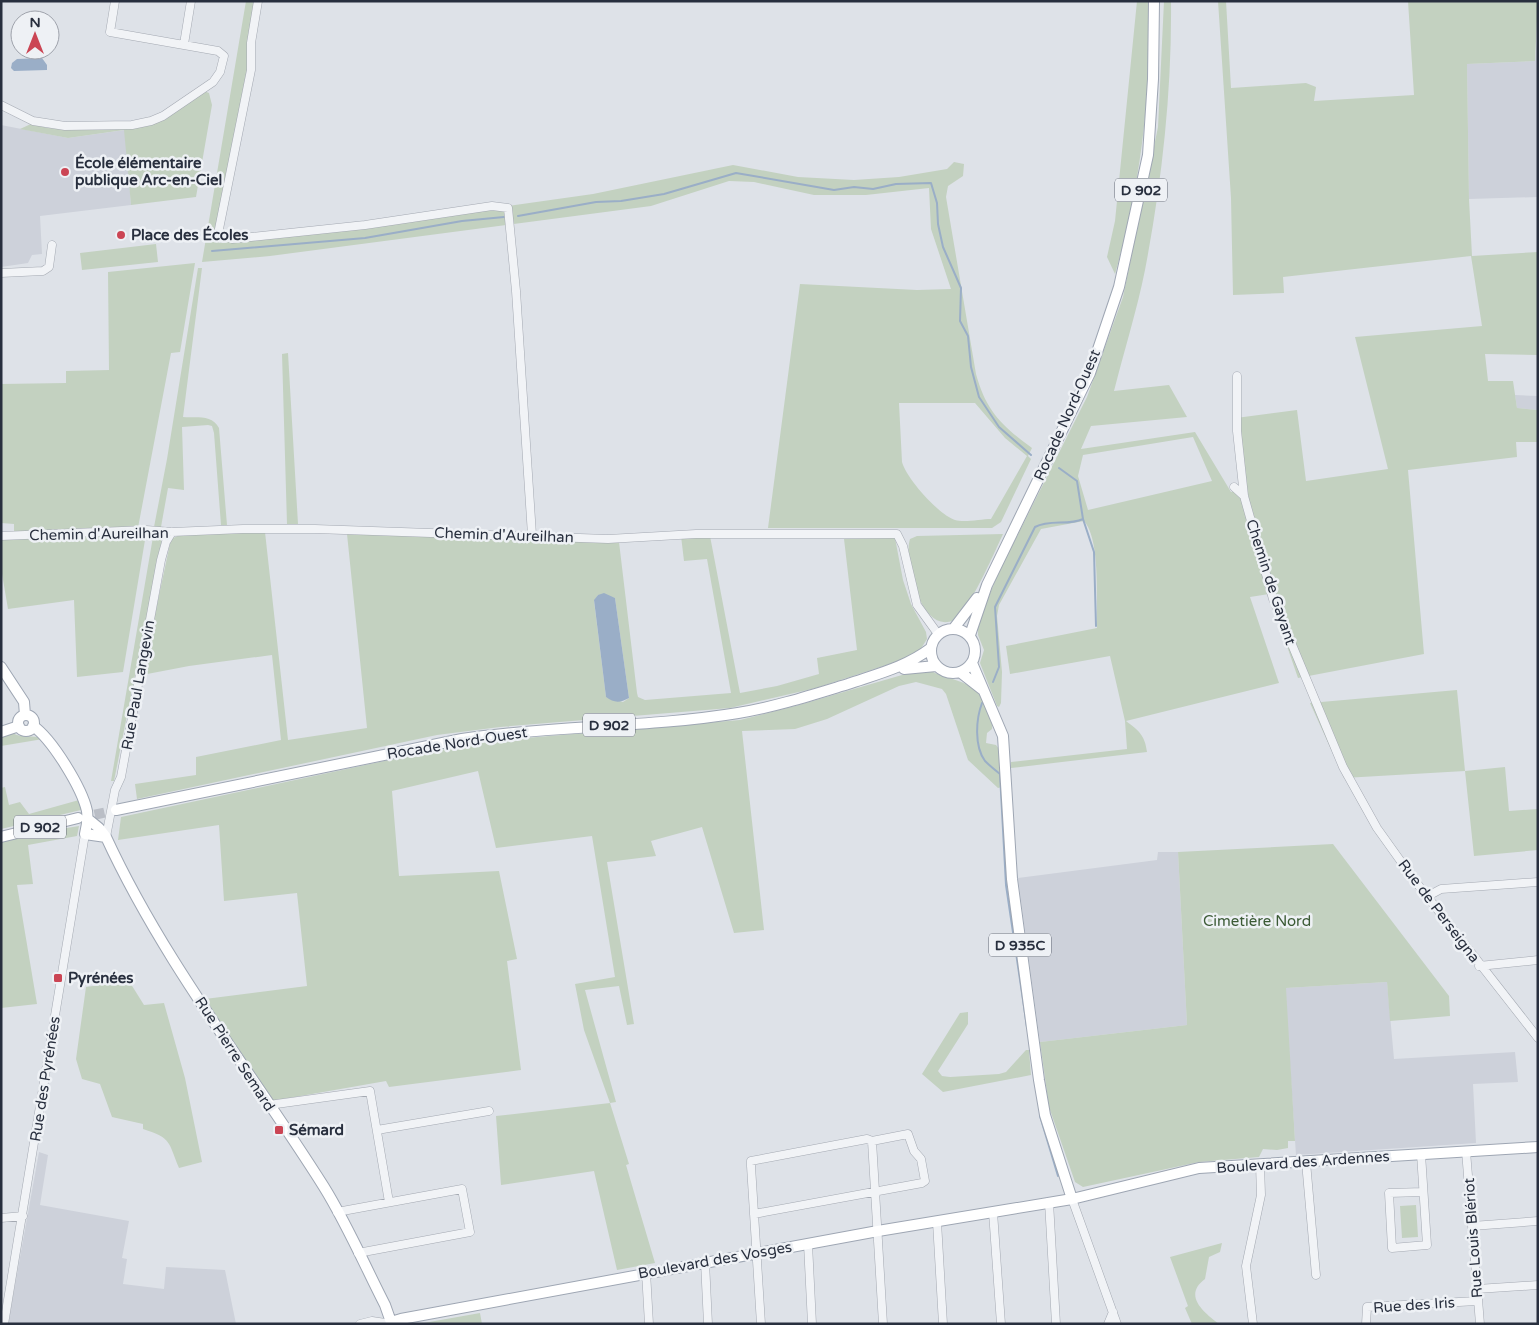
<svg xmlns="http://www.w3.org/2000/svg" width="1539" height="1325" font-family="'Varela Round',sans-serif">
  <rect width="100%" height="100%" fill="#dee2e8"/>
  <!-- built -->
  <path fill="#cdd1da" d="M1538,32V197L1469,199L1467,64L1535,61Z
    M1,125L68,138L125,130L131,205L40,216L42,254L32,255L28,263L1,267Z
    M1515,395L1538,396V410L1517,408Z
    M1158,852H1178L1187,1025L1040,1042L1018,878L1157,860Z
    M1387,982L1394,1059L1515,1052L1518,1082L1473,1084L1476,1143L1296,1155L1285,988Z
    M39,1152L48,1155L40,1205L129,1221L122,1258L127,1259L123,1284L164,1289L166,1267L225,1270L236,1324H8Z"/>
  <!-- green -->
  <path fill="#c3d1c0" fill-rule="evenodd" d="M246,1H260L219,243L312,234L593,194L733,165L798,177L854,180L899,177L947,169L954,162L964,164L963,176L948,186L946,197L976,374C986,411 1002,426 1032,448L1028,456L1031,459L1001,522L992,528H768L800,284L917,290L951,289L931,229L929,188L866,195H814L754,182L729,181L651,206L270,256L202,262ZM899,403H975L1005,438L1027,456L991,519C981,519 964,523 955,520C939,515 906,478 902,462Z
    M1137,1H1150C1150,99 1142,179 1115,274L1107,257L1115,221Z
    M1164,1H1171C1172,91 1162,181 1145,270C1137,310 1124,351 1114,391L1169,385L1187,417L1091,426L1081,449L1195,432L1231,492L1245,488L1236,418L1297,410L1306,481L1388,469L1355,337L1482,326L1471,256L1283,277L1284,293L1233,295L1231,198L1218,1H1226L1231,88L1306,83L1316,87L1314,101L1414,95L1408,1H1538L1535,61L1467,64L1469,199L1472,256L1538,252V355L1485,354L1488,381H1513L1517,408L1538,410V442H1516L1517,457L1408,470L1424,654L1298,678L1269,594L1250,597L1279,683L1126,721C1138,730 1145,735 1147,752L1011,768V762L1127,749L1125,721L1110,656L1010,674L1006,646L1097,628C1096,602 1101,540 1084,521L1041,529L999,605L997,616L1002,672L1001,703L999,707L997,706L980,663L984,650L978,635V624L997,576L1087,397L1123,297L1158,127ZM1193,437L1212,481L1088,510L1078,476L1083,455Z
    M204,91L209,93L212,105L196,197L131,205L124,130L68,138L20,129L33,123L47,128L67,129L148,125Z
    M156,244L158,262L82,270L80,253Z
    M195,263L180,352L171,353L137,533L146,534L123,672L77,677L74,600L8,609L1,568V540H14V524L1,523V384L66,383V371L109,370L108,272Z
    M198,268H202L183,417C197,418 212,414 219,428L227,525H221L214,433L212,426L208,425L182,427L184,490L168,488L161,527H154L167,459Z
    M288,353L298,524H287L282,354Z
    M154,531L160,534L162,539L114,781H111Z
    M265,532L288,740L367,728L347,534L619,542L637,693L638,697L645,700L731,693L707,559L684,561L681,536H710L740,693L777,686L819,674L817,658L857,650L844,539L895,538L903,580L911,604L926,632L927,639L917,655L816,688L730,708L500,727L437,735L137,799L135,784L196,775V757L281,740L272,655L189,666L142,675L171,539L184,533ZM598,595L615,598L629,698L623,702L606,697L594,601Z
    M1003,534C995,551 969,612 954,620C921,636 903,560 910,539L917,536Z
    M926,668C950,684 977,676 988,710C990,717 993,723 992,729L987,733L986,743L996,745L999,749L1002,787L998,788L968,760L946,694L942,689L916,682L899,686L827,719L795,729L742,731L764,930L734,933L702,827L651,841L656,856L607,862L634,1024L627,1025L619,986L585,990L616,1102L610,1103L629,1164L626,1165L655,1263L617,1270L594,1171L501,1185L496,1116L610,1103L584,1030L575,984L615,977L592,836L496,848L478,771L392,791L399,876L499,871L517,959L507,961L521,1070L389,1087L386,1081L272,1101L205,999L307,986L297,893L224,901L219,825L118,840L121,817L417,754L491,741L740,720L799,705Z
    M1457,690L1465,771L1505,767L1509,811L1538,809V850L1474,856L1465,771L1344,778L1310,703Z
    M13,733C21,739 33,734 43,739L1,746V737Z
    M5,787L9,805L20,802L29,814L79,800L81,810L1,829V788Z
    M79,826L77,836L28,845L33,884L17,885L37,1004L1,1008V842L24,835Z
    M1333,844L1449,996L1450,1016L1390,1021L1387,982L1286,988L1295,1141H1288V1148L1277,1150L1263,1149L1259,1157L1199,1162L1083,1187L1075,1182L1049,1107L1040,1042L1187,1025L1178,852Z
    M129,981L144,1005L164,1003L185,1078L202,1162L179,1168C168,1142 172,1138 143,1129V1124L112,1117L100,1084L82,1079L76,1059L86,987Z
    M968,1012V1024L938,1071L942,1076L950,1077L999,1074L1006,1072L1026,1050H1029L1031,1075L943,1092L922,1074L960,1013Z
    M1416,1205L1418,1237L1402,1238L1400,1206Z
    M1222,1243L1220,1252L1209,1257L1205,1279C1182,1296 1205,1313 1219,1324H1192L1185,1308L1188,1306L1170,1257Z
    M480,1313L482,1324H418Z"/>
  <!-- water -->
  <path fill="#9aaec7" d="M42,58L47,65V70L14,71L11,68L12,63L17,59Z
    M604,593L615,598L629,698C620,703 614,703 606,697L594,600L598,595Z"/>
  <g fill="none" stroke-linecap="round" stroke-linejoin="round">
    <!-- stream -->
    <path stroke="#9aaec7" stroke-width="2" d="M518,216L596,202L621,201L664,194L736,173L834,190L854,187L873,189L896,184L931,183L937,203L938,224L943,247L961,288L960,321L968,336L971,367L979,397L999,427L1031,455
      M212,251L365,238L462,221L504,217
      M1083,519L1094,552L1096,626
      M993,682L999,667L995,607L1035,527C1050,519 1068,526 1083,519L1077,481L1059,468
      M982,703C976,719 974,746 985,761C990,766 995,770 1000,774L1006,885L1027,1027
      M1040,1116L1058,1176"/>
    <!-- major-tunnel -->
    <path stroke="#babec6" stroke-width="10" stroke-dasharray="10 5" stroke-linecap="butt" d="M80,818L116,810"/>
    <!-- minor casing -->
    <g stroke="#a4a9b2" stroke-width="9">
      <path id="minor" d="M258,1L251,43V70L219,229L221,234L232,239L365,225L492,206L508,208L516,291L532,535
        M184,44L191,1
        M1,105L33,121L65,126L132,125L151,121L163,116L213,82L220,72L224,56L218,51L110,32L115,1
        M1,273L43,271L49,267L52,245
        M1237,376V431L1244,496L1273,599L1343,767L1377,828L1412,877L1538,1038
        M1234,487L1244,496
        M1,536L146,530L172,532L243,529H315L608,539L696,534H897L903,546L917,605L938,634
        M106,837L115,790L121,777L161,560L166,542L172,532
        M1428,896L1441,889L1538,882
        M1479,966L1538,960
        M269,1105L370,1091L389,1202
        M377,1130L489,1111
        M872,1141L883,1324
        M1466,1151L1480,1324
        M1421,1154L1427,1245L1392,1248L1389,1193L1423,1192
        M1306,1162L1316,1275
        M1072,1199L1117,1324
        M1049,1202L1056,1324
        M337,1212L462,1189L470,1232L358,1253
        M993,1212L1001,1324
        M754,1214L922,1183L925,1181L921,1159L914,1151L908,1134L872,1141L867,1139L751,1161V1166L761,1324
        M1,1218L23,1216
        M937,1222L943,1324
        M1472,1226L1538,1221
        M808,1244L812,1324
        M705,1262L708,1324
        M646,1272L649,1324
        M1477,1289L1538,1285
        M4,1324L85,834
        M360,1324L372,1321L392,1324
        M1108,1324L1113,1312
        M1253,1324L1246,1266L1261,1195L1260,1165
        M1366,1324L1367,1307L1477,1301"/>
    </g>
    <!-- major casing -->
    <g stroke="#9ea6b3" stroke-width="12">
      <path id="major" d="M954,628L977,598
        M931 651a22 22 0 1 1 44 0a22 22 0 1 1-44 0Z
        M970,635L987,585L1090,373L1119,287L1148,155L1153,79L1154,1
        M972,663L1003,736L1012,879L1039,1080L1045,1115L1072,1199
        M1,667L24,702L25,715
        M904,669L936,666
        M960,672L983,690
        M18 723a8 8 0 1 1 16 0a8 8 0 1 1-16 0Z
        M33,726C52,739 82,788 87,811C88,818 87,826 85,834L106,837
        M1,732L19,726
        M116,810L462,739C554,725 647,728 738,713C775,707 812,695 848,684C877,674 906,667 931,648
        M88,819L99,828L106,837C164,963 251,1071 324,1187C347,1224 365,1266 385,1305L391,1322
        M1,837L78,818
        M391,1322L401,1319L878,1231L1072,1199L1199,1168L1538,1147"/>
    </g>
    <!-- minor -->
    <use href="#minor" stroke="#f1f3f6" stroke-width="8"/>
    <!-- major -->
    <use href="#major" stroke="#fff" stroke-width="10"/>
  </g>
  <!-- markers -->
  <g fill="#cb4554" stroke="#eef1f5" stroke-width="2">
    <circle cx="65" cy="172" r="5"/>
    <circle cx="121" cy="235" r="5"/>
    <rect x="53" y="973" width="10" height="10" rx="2.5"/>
    <rect x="274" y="1125" width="10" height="10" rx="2.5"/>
  </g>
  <g text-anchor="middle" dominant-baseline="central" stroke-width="5" stroke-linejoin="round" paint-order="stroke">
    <!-- shield labels -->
    <g fill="#eef1f5" stroke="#636975" stroke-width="1">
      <rect x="1115" y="178.5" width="52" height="23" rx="4"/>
      <rect x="583" y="713.5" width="52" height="23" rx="4"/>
      <rect x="14" y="815.5" width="52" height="23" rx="4"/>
      <rect x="989" y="933.5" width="62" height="23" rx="4"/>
    </g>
    <g font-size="14" font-weight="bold" fill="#282f3e">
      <text x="1141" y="190">D 902</text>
      <text x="609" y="725">D 902</text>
      <text x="40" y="827">D 902</text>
      <text x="1020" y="945">D 935C</text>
    </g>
    <!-- poi labels -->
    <g font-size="15" font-weight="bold" fill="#282f3e" stroke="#eef1f5" text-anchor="start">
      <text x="75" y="163">École élémentaire<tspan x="75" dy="17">publique Arc-en-Ciel</tspan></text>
      <text x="131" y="235">Place des Écoles</text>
      <text x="68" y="978">Pyrénées</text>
      <text x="289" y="1130">Sémard</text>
    </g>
    <!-- street labels -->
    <g font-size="15" fill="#282f3e" stroke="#eef1f5">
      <text transform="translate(1067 415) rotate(-66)">Rocade Nord-Ouest</text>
      <text transform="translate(99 534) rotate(-1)">Chemin d'Aureilhan</text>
      <text transform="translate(504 535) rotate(2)">Chemin d'Aureilhan</text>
      <text transform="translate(1271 582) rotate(72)">Chemin de Gayant</text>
      <text transform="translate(138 685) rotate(-80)">Rue Paul Langevin</text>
      <text transform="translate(457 743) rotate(-9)">Rocade Nord-Ouest</text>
      <text transform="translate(1439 911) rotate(53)">Rue de Perseigna</text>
      <text transform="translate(235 1054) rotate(57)">Rue Pierre Semard</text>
      <text transform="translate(45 1079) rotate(-81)">Rue des Pyrénées</text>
      <text transform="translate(1303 1162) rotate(-4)">Boulevard des Ardennes</text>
      <text transform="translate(1473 1238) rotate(-94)">Rue Louis Blériot</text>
      <text transform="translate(715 1260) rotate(-10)">Boulevard des Vosges</text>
      <text transform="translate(1414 1305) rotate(-4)">Rue des Iris</text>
    </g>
    <!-- park labels -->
    <g font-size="15" fill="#3b5a35" stroke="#eef1f5">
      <text x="1257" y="921">Cimetière Nord</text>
    </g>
  </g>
  <!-- border -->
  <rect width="1539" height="1325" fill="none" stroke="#282f3e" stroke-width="5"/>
  <!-- north arrow -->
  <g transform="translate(35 35)"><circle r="24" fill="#eef1f5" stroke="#9fa3ac"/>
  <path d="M0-4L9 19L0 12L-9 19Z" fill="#cb4554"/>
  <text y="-8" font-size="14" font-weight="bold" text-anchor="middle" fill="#282f3e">N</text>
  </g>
</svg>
